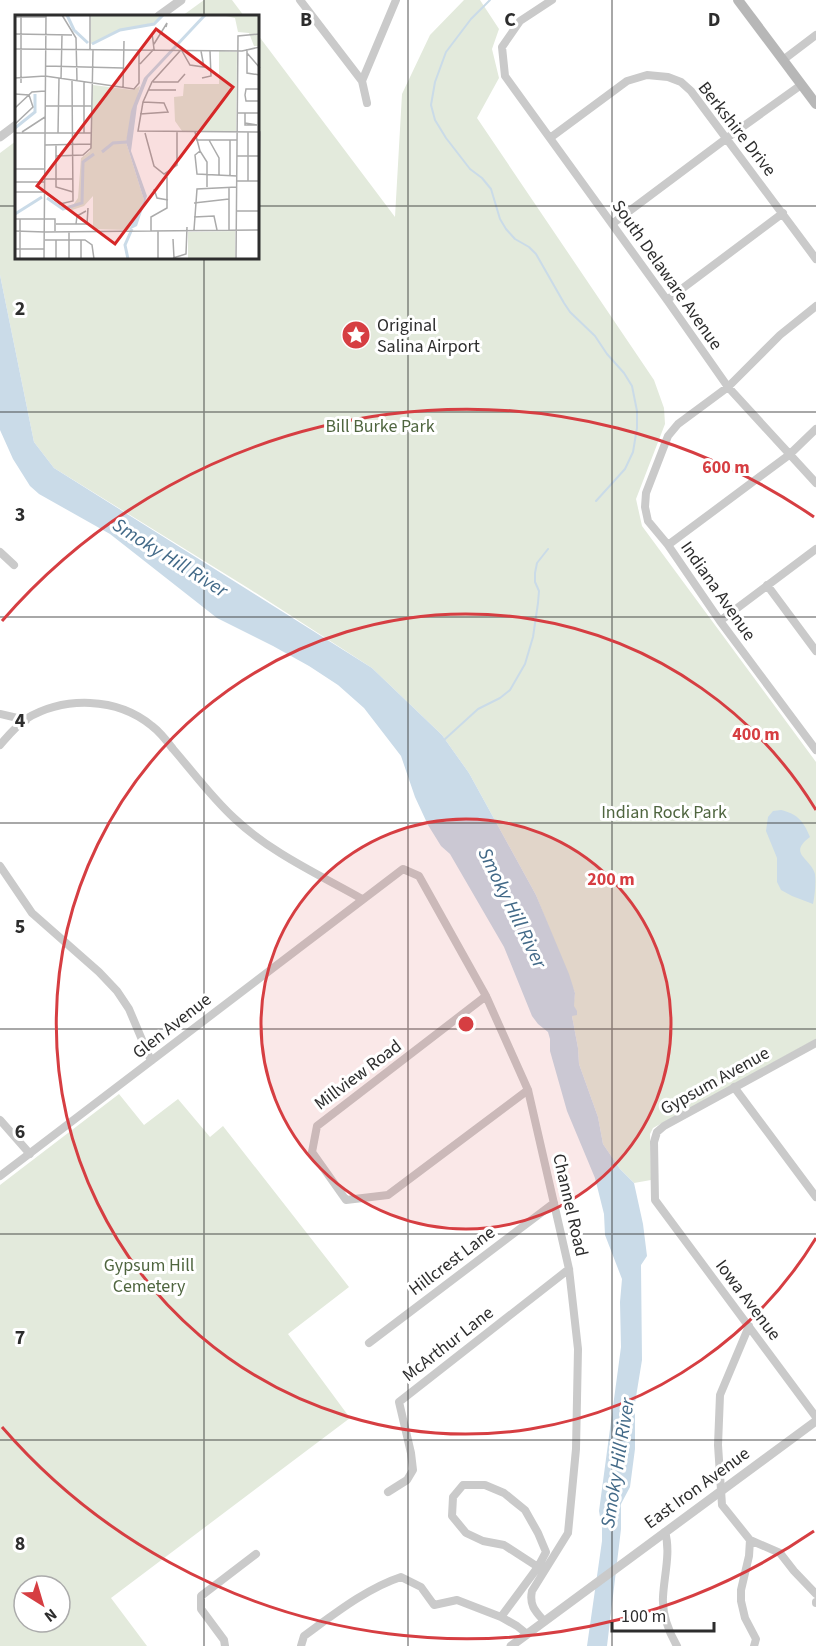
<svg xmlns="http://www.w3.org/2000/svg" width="816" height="1646" font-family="'Source Sans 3',sans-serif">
  <rect width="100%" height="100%" fill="#fff"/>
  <!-- green -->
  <path fill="#e3eadc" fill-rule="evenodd" d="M204,0H232L244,16H182Z
    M464,0H480L499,29L492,49L499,78L477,118L654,380L664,408L665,424L636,499L642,526L816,762V1039L653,1128L650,1134L651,1180L634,1183L620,1169L603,1144L598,1117L579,1064L578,1048L572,1016L575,993L536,895L469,773L442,735L372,668L248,588L54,468L34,442L0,275V153L16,141V258H258V35L395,217L402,94L430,35Z
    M119,1094L144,1125L178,1099L210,1137L223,1126L349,1287L288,1334L350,1418L111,1598L147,1646H0V1185ZM24,1586H60V1622H24Z"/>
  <!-- water -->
  <path fill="#cadbe8" d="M0,275L34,442L54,468L372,668L442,735L469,773L536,895L569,974L575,993L574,1006L577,1011V1015L572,1016L578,1048L579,1064L598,1117L603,1144L620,1169L634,1183L643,1224L647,1256L641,1265L642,1360L635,1403V1449L630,1487L621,1504V1529L607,1646H587L602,1541V1528L599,1511L621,1347L620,1302L622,1279L605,1235L604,1214L595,1178L567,1111L550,1051V1039L548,1032L538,1024L532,1016L504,947L450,854L441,846L428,825L415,797L401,756L364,708L338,685L309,666L273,646L217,618L110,534L39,494L30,486L13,459L0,430Z
    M781,810C798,814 804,822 810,837C787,854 811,858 815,874C816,882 815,895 813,904L792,896L781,890L777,882V858L766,831L768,817L773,811Z"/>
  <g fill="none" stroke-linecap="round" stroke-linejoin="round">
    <!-- stream -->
    <path stroke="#cadbe8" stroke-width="2" d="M490,0L471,19L446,52L435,82L431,105L435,120L446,138L470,169L482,178L491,189L500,219L506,229L515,239L529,247L536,254L564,303L570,312L595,336L607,354L624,373L632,386L637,411V428L633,452L625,469L596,501
      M444,740L478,709L500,698L510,690L525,664L533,637L538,603L539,591L535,582V573L537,563L548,549"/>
    <!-- minor -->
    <path stroke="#cacaca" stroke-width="8" d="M300,0L362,81L367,103
      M552,0L520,21L502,47L505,76L667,300L728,387L816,483
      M783,60L816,35
      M362,81L396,0
      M550,138L627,81L647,75L668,77L681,82L691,91L816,259
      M612,224L727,138L801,85
      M667,300L783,213
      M816,306L780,335L728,387L678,424L668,436L646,493L645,507L648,521L668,545L720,621L816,750
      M668,545L789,455L816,429
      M0,552L14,565
      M767,585L816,651
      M720,621L816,549
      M0,714L26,720
      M0,745C8,736 16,726 26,719C64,696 117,697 152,726C160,732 167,741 173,749C193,772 212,798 234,818C271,853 318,874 362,899
      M0,866L32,913L99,972L117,991L129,1009L151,1061
      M486,996L317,1126L312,1152L346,1200L388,1195L528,1090
      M816,1043L664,1126L657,1132L654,1142L655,1200L816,1417
      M734,1087L816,1197
      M0,1120L30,1154
      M0,1176L403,869L419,876L486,996L528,1090L569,1269L578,1349L576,1449L568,1533L532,1591C529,1605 535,1611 544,1621
      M749,1326L720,1395L718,1445L722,1505L750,1540
      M369,1343L554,1203
      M463,1485H485L504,1493L525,1510L538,1533L546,1552L538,1567L504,1545L483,1541L466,1533L452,1516L453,1497Z
      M388,1492L407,1480L413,1470L411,1453L399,1402L569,1269
      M665,1532C671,1552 664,1576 663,1597C662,1613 669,1632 677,1646
      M750,1540L749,1556L741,1590V1601L745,1618L756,1639L754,1646
      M750,1540L780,1553L794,1571L816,1594
      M816,1602V1603
      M501,1617L538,1567
      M225,1646L224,1640L201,1609V1596L256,1554
      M301,1646L304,1636C333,1615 367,1588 401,1577L421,1587L434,1605L457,1600L501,1617L517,1626L527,1634"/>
    <!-- tertiary -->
    <path stroke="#cacaca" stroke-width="9" d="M159,16L181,0
      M0,137L16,125
      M511,1646L816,1421"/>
    <!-- secondary -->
    <path stroke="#b7b7b7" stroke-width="10" d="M738,0L816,104"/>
  </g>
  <!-- grid -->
  <path fill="none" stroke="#2d2d2d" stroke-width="1.5" stroke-opacity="0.55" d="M204,0V16M408,0V1646M612,0V1646M0,206H16M258,206H816M204,258V1646M0,412H816M0,617H816M0,823H816M0,1029H816M0,1234H816M0,1440H816"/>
  <!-- distance rings -->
  <circle cx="466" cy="1024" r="205" fill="#d63e42" fill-opacity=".12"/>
  <g fill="none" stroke="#d63e42" stroke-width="3">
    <circle cx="466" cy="1024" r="205"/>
    <path d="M816 1238A410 410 0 1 1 816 810"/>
    <path d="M814 1531A615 615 0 0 1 2 1427M2 621A615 615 0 0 1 814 517"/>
  </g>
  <!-- icons -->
  <defs>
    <g id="sight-disc" transform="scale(1.5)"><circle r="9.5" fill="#d63e42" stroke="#fff"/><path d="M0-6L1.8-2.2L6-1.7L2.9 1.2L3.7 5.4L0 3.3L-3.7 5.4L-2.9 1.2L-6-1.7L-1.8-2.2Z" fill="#fff"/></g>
  </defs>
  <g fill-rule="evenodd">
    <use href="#sight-disc" x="356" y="335"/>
  </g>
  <g text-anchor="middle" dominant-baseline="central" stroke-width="6" stroke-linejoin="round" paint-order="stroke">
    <!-- street labels -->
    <g font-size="18" fill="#2d2d2d" stroke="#fff">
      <text transform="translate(737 129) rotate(52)">Berkshire Drive</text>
      <text transform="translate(667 275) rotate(55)">South Delaware Avenue</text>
      <text transform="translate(718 591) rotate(55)">Indiana Avenue</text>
      <text transform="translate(172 1026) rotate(-38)">Glen Avenue</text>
      <text transform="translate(358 1075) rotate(-37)">Millview Road</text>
      <text transform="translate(715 1081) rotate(-29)">Gypsum Avenue</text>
      <text transform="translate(570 1205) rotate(77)">Channel Road</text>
      <text transform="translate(452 1261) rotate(-37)">Hillcrest Lane</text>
      <text transform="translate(748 1300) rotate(53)">Iowa Avenue</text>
      <text transform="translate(448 1344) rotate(-38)">McArthur Lane</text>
      <text transform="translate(697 1488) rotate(-36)">East Iron Avenue</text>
    </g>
    <!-- poi labels -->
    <g font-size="18" fill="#2d2d2d" stroke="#fff" text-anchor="start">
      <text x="377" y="325">Original<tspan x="377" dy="21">Salina Airport</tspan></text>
    </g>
    <!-- park labels -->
    <g font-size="18" fill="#4f653f" stroke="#fff">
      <text x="380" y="426">Bill Burke Park</text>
      <text x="664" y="812">Indian Rock Park</text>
      <text x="149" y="1265">Gypsum Hill<tspan x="149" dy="21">Cemetery</tspan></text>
    </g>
    <!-- water labels -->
    <g font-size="20" font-style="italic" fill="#436a88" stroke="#fff">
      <text transform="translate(170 558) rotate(32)">Smoky Hill River</text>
      <text transform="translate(512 908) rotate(64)">Smoky Hill River</text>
      <text transform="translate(618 1463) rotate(-81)">Smoky Hill River</text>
    </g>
  </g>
  <!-- overview -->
  <g transform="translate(15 15)">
    <rect width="244" height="244" fill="#fff"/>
    <path d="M76,0H149L138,8L104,15L76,29ZM206,0H244L243,31H239L234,18L223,17L220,3ZM204,36L222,37L221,116H167L160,106L159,82L168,81L169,69H204ZM78,70L118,75L125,71L111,127L129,185L114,215L78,214V181L69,191L54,196L63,183L66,143L75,136ZM220,216V244H173V217Z" fill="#e3eadc"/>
    <path d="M188,0H192L133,63L122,91L116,136L132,181L122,211L114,215L129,185L111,127L116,96L129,63Z" fill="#cadbe8"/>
    <path fill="none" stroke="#cadbe8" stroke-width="3" d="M52,0L59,15L73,28M77,29L105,15L139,9L148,0M0,113L20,97V79M87,137L98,128L112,127M32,183L48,194L67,188L68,147L79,139M0,199L27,182M113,244L110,230L117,214"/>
    <path fill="none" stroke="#ababab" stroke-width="1.5" d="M47,0L61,23L62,66M0,2H31M0,19L57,20M139,29L152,8L151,12M0,34L227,36L245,32M232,34V58L245,60M75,35V0M165,36L137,67L128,87L123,116L245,117L244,196M167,36L175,50L189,52L186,36M232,38L245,53M125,49L139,34L137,18M31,51L108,53M0,63L30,61L119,74L124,68V35M187,63L196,61L195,36M46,64L47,20M138,67H163L170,59M6,68V0M108,73L109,26M134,75H161M0,79L14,80L18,92L0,109M230,80L231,74H245M230,80L231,86H245M30,91H76M0,93L17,77L30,76M222,98H245M125,99L153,97L149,88L128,87M230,108L242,110H230V98M7,117L30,102M180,117L185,136L192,147V172M0,118H76M43,118L44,63M69,118V67M130,118L139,151L149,159L162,150V117M181,125H222M194,125L204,143V161M30,130L76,129M41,130V172L58,177M185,136L180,140L182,159L222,161M41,141L68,140L76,133L78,35M222,141H244M0,154H29M215,160V125M30,164H58M222,166H244M233,166V117M0,167H29M139,174L142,183L153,185M0,177H30L45,189L58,186L57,65M179,188L214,184M221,196H244M179,202L199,201L202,215M0,204H40V216M41,209H72L73,193M61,209L62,201L71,196M179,215L182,174L222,172M214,215V172M0,216L30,217M136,216V202L152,193V162M30,217L245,215M158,224L159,243M30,225H70L77,230L79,244M0,234H29M158,243L171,239L172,212M5,244V204M29,244L31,0M41,244V225M54,244V216M66,244V225M143,244V216M221,244L223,21L245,19"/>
    <path fill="#d62828" fill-opacity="0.15" stroke="#d62828" stroke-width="3" d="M141,14L218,72L100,229L22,171Z"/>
    <rect width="244" height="244" fill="none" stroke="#2d2d2d" stroke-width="3"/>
  </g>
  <g font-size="20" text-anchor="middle" font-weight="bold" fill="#2d2d2d" stroke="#fff" stroke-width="6" stroke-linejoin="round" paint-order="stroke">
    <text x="306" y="26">B</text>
    <text x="510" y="26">C</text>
    <text x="714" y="26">D</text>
    <text x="20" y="315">2</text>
    <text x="20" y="521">3</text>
    <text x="20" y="727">4</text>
    <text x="20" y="933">5</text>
    <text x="20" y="1138">6</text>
    <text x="20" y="1344">7</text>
    <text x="20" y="1550">8</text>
  </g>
  <circle cx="466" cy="1024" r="9" fill="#d63e42" stroke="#fff" stroke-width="3"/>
  <g font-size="18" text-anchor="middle" font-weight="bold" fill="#d63e42" stroke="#fff" stroke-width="6" stroke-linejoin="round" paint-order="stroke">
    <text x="726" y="473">600 m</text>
    <text x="756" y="740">400 m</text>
    <text x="611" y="885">200 m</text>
  </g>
  <!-- north arrow -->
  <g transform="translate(42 1604) rotate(143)"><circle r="28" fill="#ffffff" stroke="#ababab" stroke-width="1.5"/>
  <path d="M0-4.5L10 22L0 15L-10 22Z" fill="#d63e42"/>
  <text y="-9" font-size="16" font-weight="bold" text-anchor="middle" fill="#2d2d2d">N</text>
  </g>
  <!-- scale -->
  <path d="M612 1622v9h102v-9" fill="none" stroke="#2d2d2d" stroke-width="3"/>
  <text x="621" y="1622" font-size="18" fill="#2d2d2d" stroke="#ffffff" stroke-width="4.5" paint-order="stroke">100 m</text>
</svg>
